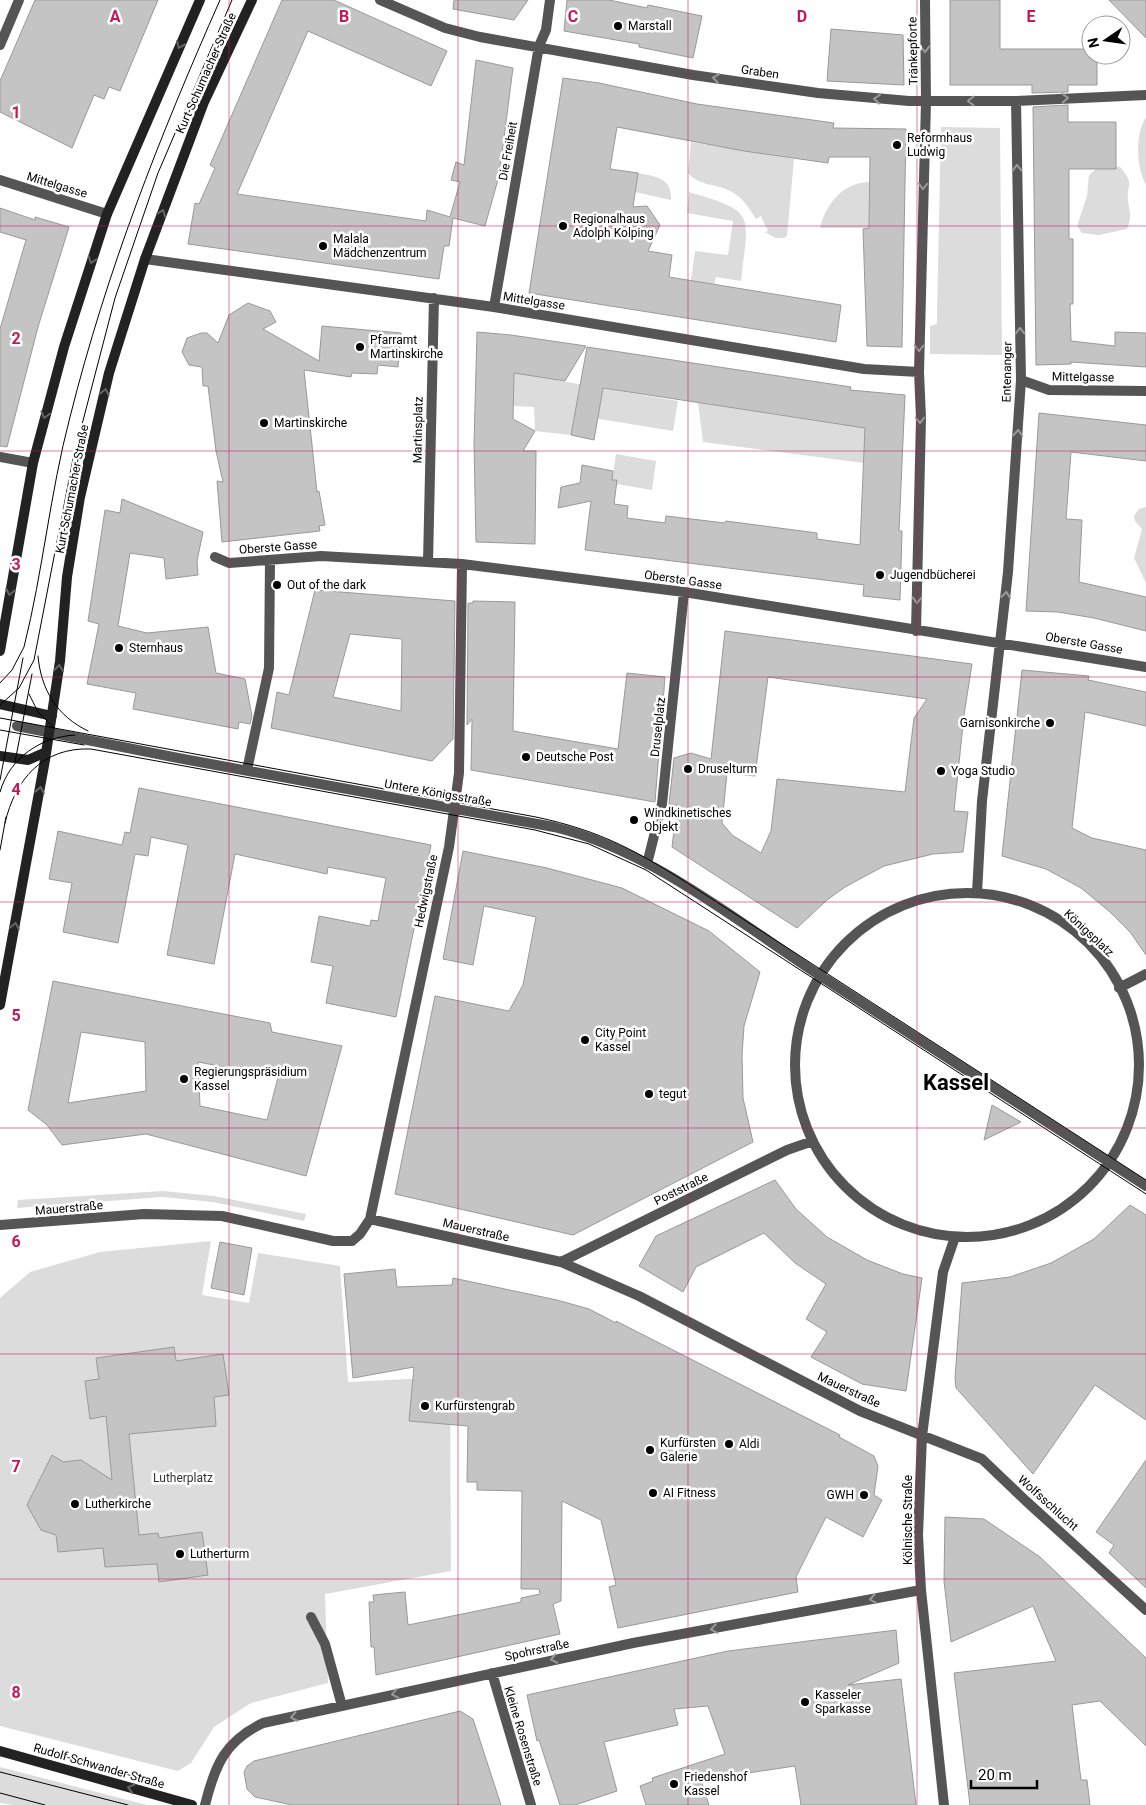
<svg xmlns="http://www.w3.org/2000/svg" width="1146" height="1805" font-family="Roboto,sans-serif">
  <rect width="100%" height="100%" fill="#fff"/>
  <!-- green -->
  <path fill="#dcdcdc" d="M1146,117V185C1136,167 1135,134 1146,117Z
    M941,127L1000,128L1002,355L930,354V326L937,324V314Z
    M691,142L794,159L787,236L784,238H775L765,232L768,231L761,216L756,219C749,208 743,198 732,192C717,183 700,187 688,173Z
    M1101,165L1120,167C1136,186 1126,183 1128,201C1130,213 1132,217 1127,229L1099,235L1082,233L1077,226L1087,196L1089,175Z
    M638,173C656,177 672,177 671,200L635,192Z
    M869,182V228H820C826,204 842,183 869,182Z
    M689,192C758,212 748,214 741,281L716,277L714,285L691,281L695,251L728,255L733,221L687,213Z
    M514,373L678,401L673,431L575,415L571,435L535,431L534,407L513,406Z
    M698,403L844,425L871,421L864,463L703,442Z
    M616,454L656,461L652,490L617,484V481L612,480Z
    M1146,507V583L1134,558L1142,529L1135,521L1134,516L1139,509Z
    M163,1191L214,1196L306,1214L304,1221L213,1202L162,1197L17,1208L18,1200Z
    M211,1241L202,1295L249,1303L258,1253L340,1266L348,1382L450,1377L451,1571L325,1594L328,1683L251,1703L214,1727L191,1763L178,1771L0,1726V1298L30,1272L100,1252Z
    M0,1767L147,1805H14L0,1803Z"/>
  <!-- building -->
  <path fill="#c4c4c4" stroke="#999" fill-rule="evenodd" d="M35,0H158L120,91L109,87L104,99L94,95L72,148L0,112V81Z
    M282,0H334L447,51L431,86L308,31L237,194L426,221L427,210L450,217L460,182L451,180L456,162L464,165L476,60L513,68L499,176L485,226L453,218L449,246H444L439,279L188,244L195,203L199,204L215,168L210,165Z
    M454,0H528L514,20L453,9Z
    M567,0H609L647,8L648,5L702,16L693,58L639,47V44L564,31Z
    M950,0H1000V49H1091V55H1097V85H1068V92L1032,93V85H950Z
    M1109,0H1146V38Z
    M831,29L903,35L904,85L827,81Z
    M563,78L599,83L697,104L834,123L833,128L906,129L902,347L867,346L863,229L869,228L870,157H829L828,163L744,151L617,127L610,169L638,173L633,207L647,206L660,225L648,251L672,255L669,277L841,305L836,342L529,293Z
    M1068,105V122H1116V169H1069V239H1073V304H1070L1071,341L1115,346V332L1146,333V367L1071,362V364L1036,365L1033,107Z
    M0,208L35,220V217L69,227L38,327L7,447L0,446V329L26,240L0,232Z
    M248,303L270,311L276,322L263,329L319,361L322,326L401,333L398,367L378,365L377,374L352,373L351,377L304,370L317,492L319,491L325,525L319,526L320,531L222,542L217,481L223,482L216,451L208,386H203L202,367L189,365L182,352L187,338L201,333H207L218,343L229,315Z
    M477,332L511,335L586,346L565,381L514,373L513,419L535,431L523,451H536L535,544L476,542L474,444Z
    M587,347L851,387L850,390L905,395L899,531H902L900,600L863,596L864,585L585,550L591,501L558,508L561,487L580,483L582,465L613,471L612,480H617L614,504L628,506L627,518L665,523L666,516L725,523L726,521L817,533V539L860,545L865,428L603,388L594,440L571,435Z
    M1039,413L1146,425V461L1071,452L1066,519L1082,520L1079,582L1146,597V631L1094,618L1058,612L1026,611Z
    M122,499L203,532L197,561L198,575L166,579L164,558L130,553L118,626L147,633L208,627L216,673L245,679L252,716L250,724L239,722L238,729L133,709L136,693L87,684L99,624L88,621L105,510L120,513Z
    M315,590L455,601L453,739L432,761L271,728L277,692L289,695ZM350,634L402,639L401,711L333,697Z
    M473,601L515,602L513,731L618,749L627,673L665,677L655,802L471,770L472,719L467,725L468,603H473Z
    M725,631L972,664L964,715L954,811L968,812L963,852L933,854L884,866L845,887L827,900L797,928L672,847L677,805L669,804L674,758L691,753L711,759ZM768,677L927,699L914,718L905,792L777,779L771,831L761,853L732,835L722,823L727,773L755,776Z
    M1022,670L1089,676L1088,680L1146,692V726L1085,712L1072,828L1092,838L1146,850V955L1130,932L1110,912L1081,888L1046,869L1002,856Z
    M139,788L431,845L396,1017L326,1003L333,966L311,962L319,916L370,926L371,920L378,921L386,878L328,867L327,874L235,854L214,964L167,955L188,845L151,837L148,856L135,854L118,943L63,932L72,883L49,879L58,831L122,845L125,832L130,833Z
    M463,851L547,868L622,888L709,931L760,972L744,1026L742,1055L743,1098L753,1142L573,1235L395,1194L435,996L509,1011L523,985L536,917L484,906L473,965L443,959Z
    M53,981L270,1023L272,1032L342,1046L306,1176L146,1134L62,1145L47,1125L28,1110ZM81,1032L145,1042L146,1091L68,1103ZM198,1062L278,1077L267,1120L200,1106Z
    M992,1105L1021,1122L984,1140Z
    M775,1180L796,1209L827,1237L867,1260L903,1274L922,1278L906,1391L862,1384L811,1357L827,1332L806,1319L826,1284L795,1263L764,1233L696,1267L683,1292L639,1266L656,1236Z
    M1130,1205L1146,1215V1420L1095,1385L1033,1474L956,1388L955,1378L962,1283L1010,1277L1051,1263L1094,1239Z
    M220,1242L252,1248L244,1295L211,1288Z
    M395,1269L397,1287L452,1285L453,1278L557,1300L589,1309L616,1323V1321L840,1435L839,1437L874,1456L878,1466L874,1495L882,1500L863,1537L826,1517L796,1577L798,1592L618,1628L609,1587L616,1585L601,1520L562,1501L561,1601L553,1604L560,1634L376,1675L374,1647H371L369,1602H374L373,1595L405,1592L408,1625L521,1602V1598L540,1594L539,1589H521L522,1491L477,1490V1482H467L468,1426L409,1421L414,1367L353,1378L344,1274Z
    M174,1347L176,1361L223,1354L229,1395L214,1397L216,1426L129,1434L139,1535L158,1533L159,1538L202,1532L208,1575L159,1582L157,1564L105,1567L103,1548L58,1552L56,1535L41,1530L27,1505L52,1455L63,1462L81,1460L112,1480L106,1416L90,1419L85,1381L99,1379L96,1358Z
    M1146,1460V1588L1109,1553L1114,1545L1096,1532Z
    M945,1517L984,1519L1040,1557L1146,1658V1746L1100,1701L1072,1705L1081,1780H1087L1090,1805H970L954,1673L1056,1661L1033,1606L951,1642L944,1581Z
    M896,1630L899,1663L848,1685L901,1679L916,1805H801L795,1766L701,1780L709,1805H646L640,1786L653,1781L652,1778L725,1754L708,1706L674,1709L678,1725L604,1742L617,1791L575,1805H560L539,1740L537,1741L527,1695L728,1651Z
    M460,1711L473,1719L501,1805H292L255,1797L247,1789L244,1772L247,1766L254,1761Z"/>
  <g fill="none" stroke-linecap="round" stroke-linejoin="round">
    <!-- street -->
    <path stroke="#555" stroke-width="10" d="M380,0L445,28L480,37L693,75L818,93L909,101H1016L1146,95
      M0,45L19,0
      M0,180L107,214
      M145,259L494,307L864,369L919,372
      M494,307L539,46L546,30L550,0
      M1021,380L1049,390L1146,391
      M0,457L33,463
      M215,557L229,563L321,556L462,564L684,592L1146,667
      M428,562L434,298
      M916,631L921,418L919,372L926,102L925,0
      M17,726L178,758L554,827C650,850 737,921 819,975C928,1046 1037,1115 1146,1186
      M247,770L269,668L270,560
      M647,864L662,804L684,592
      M977,893L982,801L1008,572L1021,380L1016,101
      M795 1065a172 172 0 1 1 344 0a172 172 0 1 1-344 0Z
      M1119,988L1146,974
      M370,1219L561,1262L639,1296L860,1411L982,1459L1026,1501L1146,1610
      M0,1225L144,1214L222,1216L333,1241H352L360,1234L370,1219L449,847L455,803L459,773L462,564
      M561,1262L787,1150L813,1141
      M311,1617L325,1644L342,1706
      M492,1673L531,1805
      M205,1805C215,1765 225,1741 263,1723L633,1643L921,1590
      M944,1805L921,1590L918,1535L922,1436L943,1272L955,1237"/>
    <!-- secondary -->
    <path stroke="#222" stroke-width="10" d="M0,651L33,463L64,347L107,214L200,0
      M0,704L52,716
      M0,756L28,760L46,752
      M0,1005L45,760L60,661L67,577L80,497L109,373L145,259L204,102L252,0
      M0,1751L192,1805"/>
    <!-- tram -->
    <path stroke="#000" stroke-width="1" d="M38,656C41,690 57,716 88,731
      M0,683L12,670L24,647C43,571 50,493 70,417C107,270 159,138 220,0
      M29,694L38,712L54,728
      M0,705L19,688L34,660L73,459L115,298L158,173L232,0
      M0,718L536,817C602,831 639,852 695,888L1146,1180
      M0,730L84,745
      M15,762L32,674
      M0,780L23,658
      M0,792C10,757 41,737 75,735
      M5,823C15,780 42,747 91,749L535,830L589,844L646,870L1146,1194
      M0,850L6,817
      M0,1772L128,1805
      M0,1793L45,1805"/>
  </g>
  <!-- one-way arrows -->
  <defs><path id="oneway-chevron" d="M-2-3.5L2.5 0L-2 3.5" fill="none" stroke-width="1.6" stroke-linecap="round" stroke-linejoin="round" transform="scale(1.25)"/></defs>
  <g stroke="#646464">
    <use href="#oneway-chevron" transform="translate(180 45) rotate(114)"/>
    <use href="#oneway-chevron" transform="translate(162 213) rotate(-69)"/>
    <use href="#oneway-chevron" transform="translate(92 260) rotate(108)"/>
    <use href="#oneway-chevron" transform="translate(105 392) rotate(-77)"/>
    <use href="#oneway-chevron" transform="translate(45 415) rotate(105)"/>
    <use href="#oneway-chevron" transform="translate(10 592) rotate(100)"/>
    <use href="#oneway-chevron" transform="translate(59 668) rotate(-83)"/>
    <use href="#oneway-chevron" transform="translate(40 790) rotate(-80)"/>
    <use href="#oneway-chevron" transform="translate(15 926) rotate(-79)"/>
    <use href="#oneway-chevron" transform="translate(131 1788) rotate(-164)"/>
  </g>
  <g stroke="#999">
    <use href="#oneway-chevron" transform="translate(925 49) rotate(89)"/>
    <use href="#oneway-chevron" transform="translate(716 78) rotate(-172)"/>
    <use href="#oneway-chevron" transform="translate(1065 98) rotate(-3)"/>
    <use href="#oneway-chevron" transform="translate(877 99) rotate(-175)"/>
    <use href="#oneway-chevron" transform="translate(971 101) rotate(179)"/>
    <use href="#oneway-chevron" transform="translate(1017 168) rotate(-91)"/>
    <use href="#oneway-chevron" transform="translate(923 186) rotate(92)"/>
    <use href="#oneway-chevron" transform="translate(1020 331) rotate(-91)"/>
    <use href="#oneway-chevron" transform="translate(919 348) rotate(91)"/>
    <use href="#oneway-chevron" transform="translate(920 420) rotate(90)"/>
    <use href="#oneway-chevron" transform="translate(1018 433) rotate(-87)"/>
    <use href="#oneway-chevron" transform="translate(1006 595) rotate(-84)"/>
    <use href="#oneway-chevron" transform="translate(917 600) rotate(92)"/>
    <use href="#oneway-chevron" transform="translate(873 1599) rotate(170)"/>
    <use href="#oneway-chevron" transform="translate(714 1629) rotate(170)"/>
    <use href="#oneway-chevron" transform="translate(554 1659) rotate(168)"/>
    <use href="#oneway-chevron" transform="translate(395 1694) rotate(168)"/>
    <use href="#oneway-chevron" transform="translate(294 1717) rotate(168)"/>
  </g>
  <!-- grid -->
  <path fill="none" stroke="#c2185b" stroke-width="1" stroke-opacity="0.55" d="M229,0V1805M458,0V1805M688,0V1805M917,0V1805M0,226H1146M0,451H1146M0,677H1146M0,902H1146M0,1128H1146M0,1354H1146M0,1579H1146"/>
  <!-- markers -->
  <g fill="#000" stroke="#fff" stroke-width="2">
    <circle cx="618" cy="26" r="5"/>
    <circle cx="897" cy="145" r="5"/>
    <circle cx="563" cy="226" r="5"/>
    <circle cx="323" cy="246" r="5"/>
    <circle cx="360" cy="347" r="5"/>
    <circle cx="264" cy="423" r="5"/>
    <circle cx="880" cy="575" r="5"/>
    <circle cx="277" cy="585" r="5"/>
    <circle cx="119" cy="648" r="5"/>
    <circle cx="1050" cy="723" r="5"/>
    <circle cx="526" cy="757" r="5"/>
    <circle cx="688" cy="769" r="5"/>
    <circle cx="941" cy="771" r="5"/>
    <circle cx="634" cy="820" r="5"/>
    <circle cx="585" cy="1040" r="5"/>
    <circle cx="184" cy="1079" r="5"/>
    <circle cx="649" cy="1094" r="5"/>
    <circle cx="425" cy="1406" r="5"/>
    <circle cx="729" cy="1444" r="5"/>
    <circle cx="650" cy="1450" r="5"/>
    <circle cx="653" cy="1493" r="5"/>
    <circle cx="864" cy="1495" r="5"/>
    <circle cx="75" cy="1504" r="5"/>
    <circle cx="180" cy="1554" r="5"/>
    <circle cx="805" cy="1702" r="5"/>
    <circle cx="674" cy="1784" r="5"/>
  </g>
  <g text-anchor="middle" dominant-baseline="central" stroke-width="5" stroke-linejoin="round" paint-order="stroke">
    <!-- poi labels -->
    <g font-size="12" fill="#000" stroke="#fff" text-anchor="start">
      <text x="628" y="26">Marstall</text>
      <text x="907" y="138">Reformhaus<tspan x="907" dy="14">Ludwig</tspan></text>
      <text x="573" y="219">Regionalhaus<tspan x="573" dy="14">Adolph Kolping</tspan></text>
      <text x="333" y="239">Malala<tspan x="333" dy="14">Mädchenzentrum</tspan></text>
      <text x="370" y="340">Pfarramt<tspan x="370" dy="14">Martinskirche</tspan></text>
      <text x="274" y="423">Martinskirche</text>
      <text x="890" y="575">Jugendbücherei</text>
      <text x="287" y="585">Out of the dark</text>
      <text x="129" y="648">Sternhaus</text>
      <text x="1040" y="723" text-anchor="end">Garnisonkirche</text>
      <text x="536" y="757">Deutsche Post</text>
      <text x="698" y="769">Druselturm</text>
      <text x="951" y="771">Yoga Studio</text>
      <text x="644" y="813">Windkinetisches<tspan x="644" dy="14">Objekt</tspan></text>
      <text x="595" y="1033">City Point<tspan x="595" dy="14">Kassel</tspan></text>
      <text x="194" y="1072">Regierungspräsidium<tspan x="194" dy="14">Kassel</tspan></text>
      <text x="659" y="1094">tegut</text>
      <text x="435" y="1406">Kurfürstengrab</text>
      <text x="660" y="1443">Kurfürsten<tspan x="660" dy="14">Galerie</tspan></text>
      <text x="739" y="1444">Aldi</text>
      <text x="663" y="1493">AI Fitness</text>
      <text x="854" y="1495" text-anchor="end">GWH</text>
      <text x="85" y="1504">Lutherkirche</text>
      <text x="190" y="1554">Lutherturm</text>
      <text x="815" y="1695">Kasseler<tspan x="815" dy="14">Sparkasse</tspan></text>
      <text x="684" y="1777">Friedenshof<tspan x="684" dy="14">Kassel</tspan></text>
    </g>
    <!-- street labels -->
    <g font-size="12" fill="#000" stroke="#fff">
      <text transform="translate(913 51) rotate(-91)">Tränkepforte</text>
      <text transform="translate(760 72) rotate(8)">Graben</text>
      <text transform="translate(206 73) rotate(-66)">Kurt-Schumacher-Straße</text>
      <text transform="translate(508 151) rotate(-80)">Die Freiheit</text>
      <text transform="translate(57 185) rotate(17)">Mittelgasse</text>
      <text transform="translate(534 301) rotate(9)">Mittelgasse</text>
      <text transform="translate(1007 372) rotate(-89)">Entenanger</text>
      <text transform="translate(1083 377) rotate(1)">Mittelgasse</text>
      <text transform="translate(418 430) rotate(-89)">Martinsplatz</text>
      <text transform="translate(72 489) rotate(-79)">Kurt-Schumacher-Straße</text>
      <text transform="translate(278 547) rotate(-4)">Oberste Gasse</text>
      <text transform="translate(683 580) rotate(8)">Oberste Gasse</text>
      <text transform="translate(1084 643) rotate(10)">Oberste Gasse</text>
      <text transform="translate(658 727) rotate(-84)">Druselplatz</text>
      <text transform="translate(438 793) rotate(10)">Untere Königsstraße</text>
      <text transform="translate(426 891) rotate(-78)">Hedwigstraße</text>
      <text transform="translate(1089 933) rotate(43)">Königsplatz</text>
      <text transform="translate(681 1189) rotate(-26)">Poststraße</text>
      <text transform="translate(69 1208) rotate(-5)">Mauerstraße</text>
      <text transform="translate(476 1230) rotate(13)">Mauerstraße</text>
      <text transform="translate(849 1390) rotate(25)">Mauerstraße</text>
      <text transform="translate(1048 1503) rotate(42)">Wolfsschlucht</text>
      <text transform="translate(908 1520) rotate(-90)">Kölnische Straße</text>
      <text transform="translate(537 1650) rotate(-12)">Spohrstraße</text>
      <text transform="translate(523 1736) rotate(73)">Kleine Rosenstraße</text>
      <text transform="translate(99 1766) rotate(16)">Rudolf-Schwander-Straße</text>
    </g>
    <!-- park labels -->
    <g font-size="12" fill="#333" stroke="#fff">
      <text x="183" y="1478">Lutherplatz</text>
    </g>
    <!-- town labels -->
    <g font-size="22" font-weight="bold" fill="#000" stroke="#fff">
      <text x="956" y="1082">Kassel</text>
    </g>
  </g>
  <g font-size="16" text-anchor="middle" font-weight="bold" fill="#c2185b" stroke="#fff" stroke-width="5" stroke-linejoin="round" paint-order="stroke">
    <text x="115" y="22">A</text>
    <text x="344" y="22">B</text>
    <text x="573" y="22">C</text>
    <text x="802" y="22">D</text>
    <text x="1031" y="22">E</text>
    <text x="16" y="118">1</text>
    <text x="16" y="344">2</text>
    <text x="16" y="570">3</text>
    <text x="16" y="795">4</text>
    <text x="16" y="1021">5</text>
    <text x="16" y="1247">6</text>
    <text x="16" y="1472">7</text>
    <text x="16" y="1698">8</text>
  </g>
  <!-- north arrow -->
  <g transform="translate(1106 40) rotate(257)"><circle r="24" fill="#ffffff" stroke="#999999"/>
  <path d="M0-4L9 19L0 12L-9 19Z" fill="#000000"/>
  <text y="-8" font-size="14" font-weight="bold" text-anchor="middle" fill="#000000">N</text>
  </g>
  <!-- scale -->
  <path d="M971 1780v8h66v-8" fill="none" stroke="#000000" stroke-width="2.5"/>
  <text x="978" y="1780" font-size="15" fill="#000000" stroke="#ffffff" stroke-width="4" paint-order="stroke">20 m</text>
</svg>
